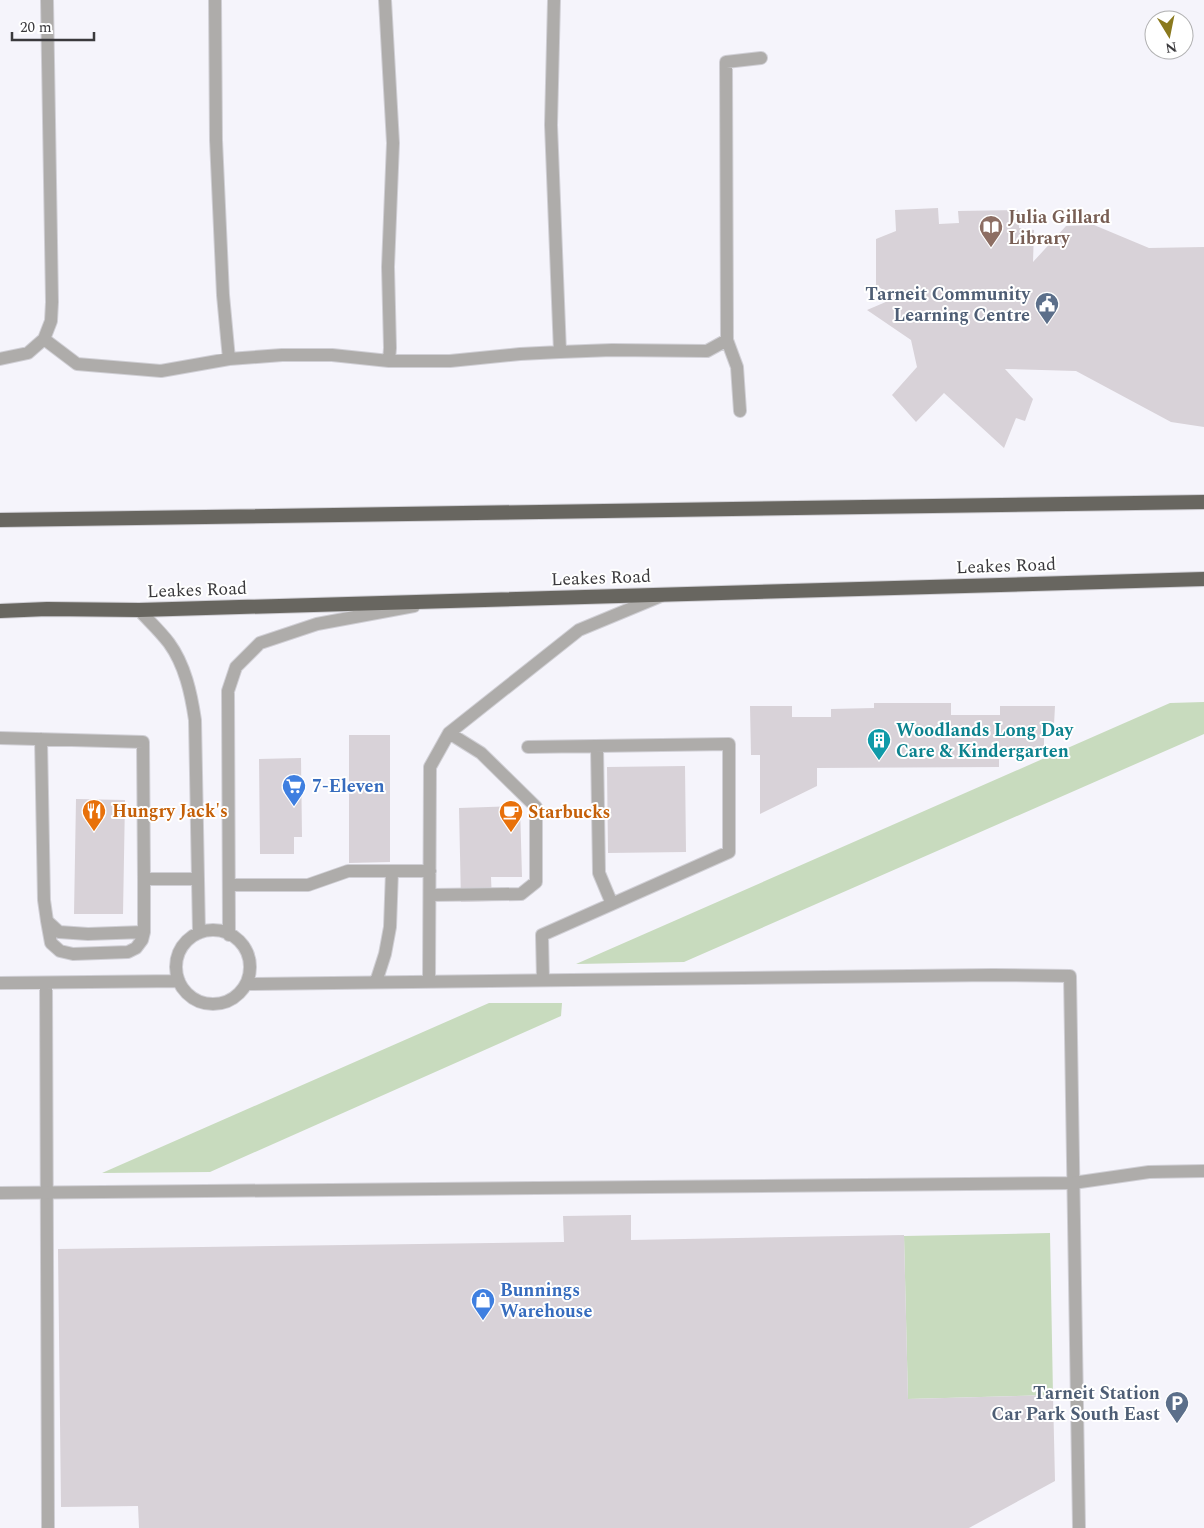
<svg xmlns="http://www.w3.org/2000/svg" width="1204" height="1528" font-family="Spectral,serif">
  <rect width="100%" height="100%" fill="#f5f4fb"/>
  <!-- green -->
  <path fill="#c8dbbe" d="M1204,702V734L684,962L576,964L1170,703Z
    M489,1003H562L561,1016L210,1172L102,1173Z
    M1050,1233L1053,1395L908,1399L904,1236Z"/>
  <!-- building -->
  <path fill="#d8d2d8" d="M938,208L939,224L959,223L958,211L1018,210L1019,228L1034,230L1033,262L1066,226L1094,225L1149,248L1204,247V427L1171,422L1076,371L1005,369L1033,399L1025,421L1016,418L1004,448L944,393L916,422L892,395L917,367L911,340L867,310L895,298L876,285V239L896,231L895,210Z
    M874,703H951V715H1000V706H1055L1054,725H1044V748H999V767L817,768V786L760,814V755H751L750,706H792V717H831V709L874,708Z
    M349,735H390V862L349,863Z
    M301,758L302,837H294V854H260L259,759Z
    M685,766L686,852L608,853L607,767Z
    M76,799L125,800L123,914H74Z
    M520,806L522,877H491L492,901L461,902L459,808Z
    M631,1215V1240L904,1235L908,1399L1053,1395L1055,1481L969,1528H139L138,1506L61,1507L58,1249L564,1242L563,1216Z"/>
  <g fill="none" stroke-linecap="round" stroke-linejoin="round">
    <!-- service casing -->
    <g stroke="#d0cfd5" stroke-width="14">
      <path id="service" d="M215,0L216,140L223,295L229,359
        M385,0L393,143L388,267L390,348L389,361
        M554,0L551,125L560,352
        M44,339L77,364L161,371L229,359L282,355H332L389,361H450L520,354L560,352L612,350L707,351L727,340
        M0,359L28,353L44,339L51,321L52,302L47,0
        M740,411L737,367L727,340L726,62L761,58
        M139,610C149,621 160,631 169,643C185,665 191,693 195,720L199,933
        M0,738L143,742L144,879H198
        M41,739L44,900L47,921L59,932L88,934L144,932V879
        M528,747L729,744V852L612,904
        M229,885H308L348,871H430
        M430,895L521,894L536,882V807L481,753L449,733
        M47,921L51,943L60,951L73,954L128,952L136,948L142,940L144,932
        M176 967a37 37 0 1 1 74 0a37 37 0 1 1-74 0Z
        M229,935L228,691L236,667L260,643L317,624L414,606
        M543,980L542,935L612,904L599,873L597,747
        M429,981L430,767L449,733L579,630L661,596
        M376,982L385,954L390,927L392,871
        M0,983L179,981
        M46,983L48,1528
        M247,984L993,975L1070,976L1079,1528"/>
    </g>
    <!-- minor casing -->
    <g stroke="#d0cfd5" stroke-width="14">
      <path id="minor" d="M0,1193L1073,1183L1149,1172L1204,1171"/>
    </g>
    <!-- trunk casing -->
    <g stroke="#d0cfd5" stroke-width="16">
      <path id="trunk" d="M0,520L1204,502
        M0,611L47,609L139,610L1204,579"/>
    </g>
    <!-- service -->
    <use href="#service" stroke="#aeacaa" stroke-width="12"/>
    <!-- minor -->
    <use href="#minor" stroke="#aeacaa" stroke-width="12"/>
    <!-- trunk -->
    <use href="#trunk" stroke="#686660" stroke-width="14"/>
  </g>
  <!-- icons -->
  <defs>
    <g id="library-pin" transform="scale(1.25)"><path d="M0 17L-7.5 6A9.5 9.5 0 1 1 7.5 6Z" fill="#8d6e63" stroke="#fff"/><path d="M-6-4Q-3-5.5-.7-3.5V5Q-3 3-6 4ZM6-4Q3-5.5 .7-3.5V5Q3 3 6 4Z" fill="#fff"/></g>
    <g id="civic-pin" transform="scale(1.25)"><path d="M0 17L-7.5 6A9.5 9.5 0 1 1 7.5 6Z" fill="#5c6f8a" stroke="#fff"/><path d="M-.6-6.5H3V-4.5H.6V-3L4-1V1h2V6H-6V1h2V-1L-.6-3ZM-1.2 2.5V6h2.4V2.5Z" fill="#fff"/></g>
    <g id="building-pin" transform="scale(1.25)"><path d="M0 17L-7.5 6A9.5 9.5 0 1 1 7.5 6Z" fill="#0f9aa8" stroke="#fff"/><path d="M-4-6H4V6H1V3H-1V6H-4ZM-2.5-4.3h1.7v1.8h-1.7ZM.8-4.3h1.7v1.8H.8ZM-2.5-1h1.7V.8h-1.7ZM.8-1h1.7V.8H.8Z" fill="#fff"/></g>
    <g id="supermarket-pin" transform="scale(1.25)"><path d="M0 17L-7.5 6A9.5 9.5 0 1 1 7.5 6Z" fill="#3f7fe0" stroke="#fff"/><path d="M-6-5.5h2.5l.6 2H6L4.5 2H-2.5L-4.4-4H-6ZM-1.5 3.2a1.3 1.3 0 1 0 .1 0ZM3 3.2a1.3 1.3 0 1 0 .1 0Z" fill="#fff"/></g>
    <g id="restaurant-pin" transform="scale(1.25)"><path d="M0 17L-7.5 6A9.5 9.5 0 1 1 7.5 6Z" fill="#e8710a" stroke="#fff"/><path d="M-5-6h1v4h1v-4h1v4h1v-4h1v5L-1.5 .5V6h-2V.5L-5-1ZM5-6V6H3V1.5H1.5Q1.5-4 5-6Z" fill="#fff"/></g>
    <g id="cafe-pin" transform="scale(1.25)"><path d="M0 17L-7.5 6A9.5 9.5 0 1 1 7.5 6Z" fill="#e8710a" stroke="#fff"/><path d="M-5.5-4.5H6V0H3Q3 3.5 0 3.5H-2.5Q-5.5 3.5-5.5 0ZM3-3.2v2h1.7v-2ZM-6 4.5H4V6H-6Z" fill="#fff"/></g>
    <g id="shop-pin" transform="scale(1.25)"><path d="M0 17L-7.5 6A9.5 9.5 0 1 1 7.5 6Z" fill="#3f7fe0" stroke="#fff"/><path d="M-5-2.5h2.3a2.7 3.5 0 0 1 5.4 0H5L5.5 6h-11ZM-1.5-2.5h3a1.5 2.3 0 0 0-3 0Z" fill="#fff"/></g>
    <g id="parking-pin" transform="scale(1.25)"><path d="M0 17L-7.5 6A9.5 9.5 0 1 1 7.5 6Z" fill="#5c6f8a" stroke="#fff"/><path d="M-3.5-5.5H1a3.5 3.5 0 0 1 0 7H-1V5.5H-3.5ZM-1-3.4V-.6H.8a1.4 1.4 0 0 0 0-2.8Z" fill="#fff"/></g>
  </defs>
  <g fill-rule="evenodd">
    <use href="#library-pin" x="991" y="227"/>
    <use href="#civic-pin" x="1047" y="304"/>
    <use href="#building-pin" x="879" y="740"/>
    <use href="#supermarket-pin" x="294" y="786"/>
    <use href="#restaurant-pin" x="94" y="811"/>
    <use href="#cafe-pin" x="511" y="812"/>
    <use href="#shop-pin" x="483" y="1300"/>
    <use href="#parking-pin" x="1177" y="1403"/>
  </g>
  <g text-anchor="middle" dominant-baseline="central" stroke-width="4" stroke-linejoin="round" paint-order="stroke">
    <!-- education labels -->
    <g font-size="18" font-weight="bold" fill="#785e54" stroke="#fff" text-anchor="start">
      <text x="1008" y="217">Julia Gillard<tspan x="1008" dy="21">Library</tspan></text>
    </g>
    <!-- service labels -->
    <g font-size="18" font-weight="bold" fill="#4e5e75" stroke="#fff" text-anchor="end">
      <text x="1030" y="294">Tarneit Community<tspan x="1030" dy="21">Learning Centre</tspan></text>
      <text x="1160" y="1393">Tarneit Station<tspan x="1160" dy="21">Car Park South East</tspan></text>
    </g>
    <!-- street labels -->
    <g font-size="18" fill="#3a393c" stroke="#fff">
      <text transform="translate(1006 566) rotate(-2)">Leakes Road</text>
      <text transform="translate(601 578) rotate(-2)">Leakes Road</text>
      <text transform="translate(197 590) rotate(-2)">Leakes Road</text>
    </g>
    <!-- culture labels -->
    <g font-size="18" font-weight="bold" fill="#0d838f" stroke="#fff" text-anchor="start">
      <text x="896" y="730">Woodlands Long Day<tspan x="896" dy="21">Care &amp; Kindergarten</tspan></text>
    </g>
    <!-- shop labels -->
    <g font-size="18" font-weight="bold" fill="#366cbe" stroke="#fff" text-anchor="start">
      <text x="312" y="786">7-Eleven</text>
      <text x="500" y="1290">Bunnings<tspan x="500" dy="21">Warehouse</tspan></text>
    </g>
    <!-- food labels -->
    <g font-size="18" font-weight="bold" fill="#c56008" stroke="#fff" text-anchor="start">
      <text x="112" y="811">Hungry Jack's</text>
      <text x="528" y="812">Starbucks</text>
    </g>
  </g>
  <!-- north arrow -->
  <g transform="translate(1169 35) rotate(170)"><circle r="24" fill="#ffffff" stroke="#b0b0b1"/>
  <path d="M0-4L9 19L0 12L-9 19Z" fill="#8a791e"/>
  <text y="-8" font-size="14" font-weight="bold" text-anchor="middle" fill="#3a393c">N</text>
  </g>
  <!-- scale -->
  <path d="M12 32v8h82v-8" fill="none" stroke="#3a393c" stroke-width="2.5"/>
  <text x="20" y="32" font-size="15" fill="#3a393c" stroke="#ffffff" stroke-width="4" paint-order="stroke">20 m</text>
</svg>
